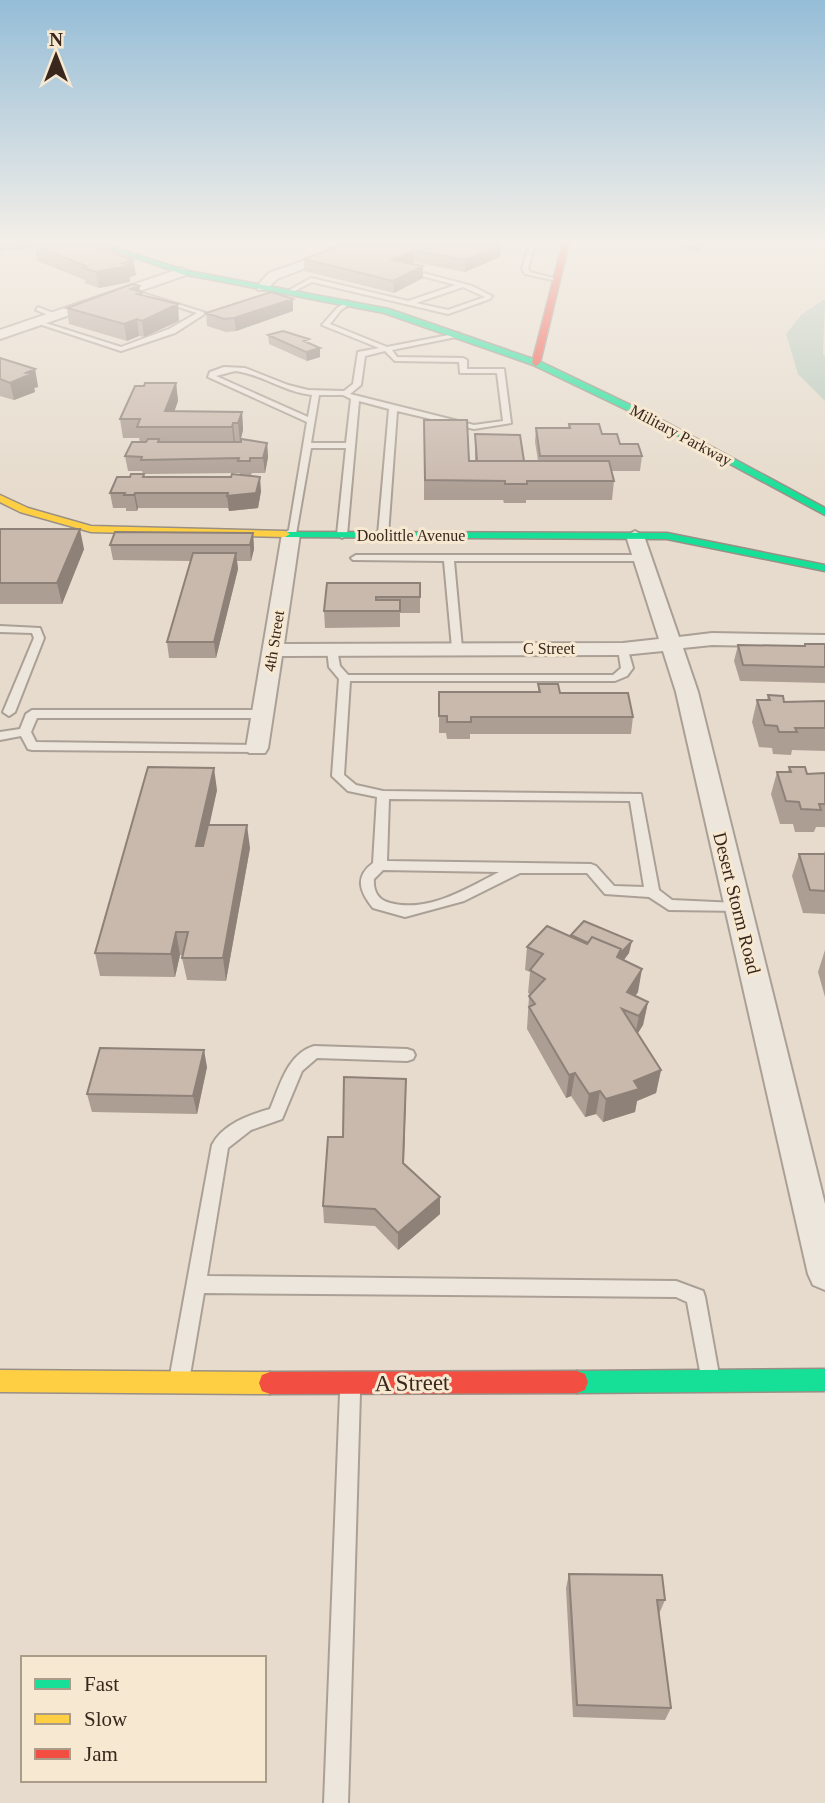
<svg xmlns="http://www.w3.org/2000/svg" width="825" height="1803" font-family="'Times New Roman',serif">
  <rect width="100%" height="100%" fill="#e6dbcc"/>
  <!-- water -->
  <path fill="#b8cabd" d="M825,299L823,354L825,356V401L798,374L786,334L802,314Z"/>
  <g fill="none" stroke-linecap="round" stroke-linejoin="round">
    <!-- lane casing -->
    <g stroke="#aba095" stroke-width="4">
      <path id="lane" d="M523,242H530L535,245L528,268L530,272L557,279V281L525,274L522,268L529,246Z
        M404,268L472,286L492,296L490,299L448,314L312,282L291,293L286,292L311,278L408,301L456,285L402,271ZM463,287L485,297L448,310L416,303Z
        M129,289L206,313L175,333L121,351L33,322L39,321L121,347L169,329L197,313L129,291Z
        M348,301L350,304L341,310L330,324L387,347L459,333L456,337L392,350L397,357L463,358L467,360V369H504L511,423L474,429L397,411L388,535L383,538L378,535L389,409L359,401L347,535L342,538L337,535L346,448H311L296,534L288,536L307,422L208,377L210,372L224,367L245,368L288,385L308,390L344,391L353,384L358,352L379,348L322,325L337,308ZM385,351L395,361L459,362L460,373H497L503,421L474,425L350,394L361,385L365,356ZM235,371C262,374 284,392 312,395L308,417L216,376ZM319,395H343L351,399L346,443H311Z
        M38,307L58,315L59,316L56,318L36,310Z
        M356,555H641L646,558L641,561H454L462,648L457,651L452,648L444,561L353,560L351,558Z
        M0,626L40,628L44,638L15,712L9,716L3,712L34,638L32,633L0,632Z
        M332,646L337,649L340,666L348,675H613L621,668L618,649L623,646L627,647L633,668L627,676L615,681H350L344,775L356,785L383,791L641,794L659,890L672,900L737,903L744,908L742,911L669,910L649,897L605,894L587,873H520L464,901L405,917L373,908C360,892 354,877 373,863L377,797L348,791L332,776L339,679L329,667L327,649ZM389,799L630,801L644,887L614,886L596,866L591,864L387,861ZM383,870L499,872C466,889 428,913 390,903C378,900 373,891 374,879Z
        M32,710H262L268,714L262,718H37L31,732L36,742L261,745L263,748L261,751L257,752L32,750L28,749L21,736L0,740V732L20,729L26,714Z
        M314,1046L407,1049L413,1051L415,1055L413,1059L407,1061L317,1058L302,1071L282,1119L251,1130L228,1148L207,1276L676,1281L703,1291L705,1297L719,1375L716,1382L709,1384L702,1382L687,1302L676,1297L204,1293L190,1375L187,1382L180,1384L173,1382L170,1375L212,1145C223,1124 249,1115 270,1109C280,1086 287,1054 314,1046Z
        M350,1383L357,1386L360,1393L348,1803H324L340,1393L343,1386Z"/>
    </g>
    <!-- street casing -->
    <g stroke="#aba095" stroke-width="4">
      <path id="street" d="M356,242H372L277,279L266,290H258L256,287L269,273Z
        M182,268L188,272L186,275L0,339V330Z
        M291,529L300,534L284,644L623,643L659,639L626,536L635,531L644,536L679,637L712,633L825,635V647L712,645L683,648L698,692L825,1204V1290L813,1285L808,1274L676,692L663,651L623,655L282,656L268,748L265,753H249L246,748L282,534Z"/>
    </g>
    <!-- fast casing -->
    <g stroke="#9a8f85" stroke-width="3">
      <path id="fast" d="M90,242H99L184,270L389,309L539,361L660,419L825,508V515L654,423L533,365L384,313L182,274Z
        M281,532L667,533L825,565V571L667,539L285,537L280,534Z
        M825,1369V1391L577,1393L569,1390L566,1382L569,1374L577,1371Z"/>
    </g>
    <!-- slow casing -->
    <g stroke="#9a8f85" stroke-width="3">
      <path id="slow" d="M0,495L28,508L91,526L285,531L290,534L285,537L91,532L20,512L0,502Z
        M0,1370L270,1372L278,1375L281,1383L278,1391L270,1394L0,1392Z"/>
    </g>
    <!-- jam casing -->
    <g stroke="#9a8f85" stroke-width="3">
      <path id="jam" d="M563,242H569L540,363L536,366L532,363Z
        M577,1371L585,1374L588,1382L585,1390L577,1393L270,1394L262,1391L259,1383L262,1375L270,1372Z"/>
    </g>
    <!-- lane -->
    <use href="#lane" fill="#ede6dd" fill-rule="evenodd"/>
    <!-- street -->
    <use href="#street" fill="#ede6dd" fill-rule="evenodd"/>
    <!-- fast -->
    <use href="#fast" fill="#16e098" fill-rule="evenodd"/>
    <!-- slow -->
    <use href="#slow" fill="#ffcf43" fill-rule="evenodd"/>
    <!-- jam -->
    <use href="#jam" fill="#f24e42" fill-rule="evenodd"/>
  </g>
  <!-- wall -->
  <path fill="#ad9e94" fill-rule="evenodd" d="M0,242H36L37,246L133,260L136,275L130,277V282L99,288L85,283V280L37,261L35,247L16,251L7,249L0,251Z
    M349,242L501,245L500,257L465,272L414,262L410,264L423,266V278L394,293L304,271V259Z
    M705,245L700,252L686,250L687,246Z
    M139,286L140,291L142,292L143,295L179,321L144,337L139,336L127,341L69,324L67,308Z
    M293,299V311L236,331L226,332L207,326L206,313Z
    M268,335L320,348V357L307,361L269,344Z
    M0,358L35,369L38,387L34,388L35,392L14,400L0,396Z
    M167,383H176L178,401L174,411L242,412L243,430L240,442L267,443L268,457L265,473H252L251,475L261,491L258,508L229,511L228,508H138L137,511H126V508H113L110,493L130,477L143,474L142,471H128L125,456L140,442L139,438H123L120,419L144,386ZM239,473L240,474L231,477H145L144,474Z
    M424,420L469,461H475V434L524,461H538L535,442L536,428H568L569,424L602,434L642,456L640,471H611L614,481L612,500H526V503H504L503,500H424Z
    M0,529L84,549L62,604H0Z
    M253,533L254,549L251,561H237L238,569L216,658H169L167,642L191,561L113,560L110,545Z
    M420,583V613H400V627L325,628L324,611Z
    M805,644H825V683L740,681L734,661L738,645L804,646Z
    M538,684L560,693L633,717L631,734H470V739H447L446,733H439V692H538Z
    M768,695L784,702L825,701V751L792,750L791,755L773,754L772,748L759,747L752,722L757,700H767Z
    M789,767L807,774L825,773V827H816L814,832H795L793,824H780L771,794L777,772H788Z
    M217,790L209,825L250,848L226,981L187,980L182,958L183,955H180L175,977L100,976L95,953Z
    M825,850V914L803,913L792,876L799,854H824Z
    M571,935L629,953L624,960L638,992L635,996L648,1002L643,1025L638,1033L661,1070L656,1093L637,1101L635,1112L603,1122L596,1114L585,1117L571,1096L566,1098L527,1029L529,996L530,994L528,993L530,972L525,970L527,947L571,936Z
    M825,950V997L818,972Z
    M207,1067L197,1114L92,1112L87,1094Z
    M406,1079L404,1164L440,1197V1214L398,1250L375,1226L324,1223L323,1206L343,1137Z
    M569,1574L665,1600L659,1614L671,1708L665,1720L573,1717L566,1588Z"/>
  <!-- shaded-wall -->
  <path fill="#8d8178" d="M0,242H5L7,249L0,251Z
    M14,242H36L37,247L16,251Z
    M501,245L500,257L465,272V260Z
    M414,250V262L393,272L392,260Z
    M133,260L136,275L130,277V282L99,288L96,272Z
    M423,266V278L394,293L393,281Z
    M139,286L140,293L142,292L144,308L131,289Z
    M293,299V311L236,331L234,318Z
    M178,304L179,321L144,337L142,321Z
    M137,319L139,336L127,341L124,324Z
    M320,348V357L307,361L306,352Z
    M35,369L38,387L34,388L35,392L14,400L10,383L26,373Z
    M176,383L178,401L169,427L165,411Z
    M242,412L243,430L240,442L238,423Z
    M233,423L235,442L234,445L232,427Z
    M267,443L268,457L265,473L263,458Z
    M260,477L261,491L258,508L229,511L227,496Z
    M135,493L138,508L137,511L134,495Z
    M80,529L84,549L62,604L57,583Z
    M253,533L254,549L251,561L250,545Z
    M236,553L238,569L216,658L214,642Z
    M214,768L217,790L200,869L196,846Z
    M247,825L250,848L226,981L223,958Z
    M176,932L180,955L175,977L171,954Z
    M632,941L629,953L618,967L617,957L621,949Z
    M642,969L638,992L625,1011L627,992Z
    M648,1002L643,1025L634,1039L639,1016Z
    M204,1050L207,1067L197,1114L193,1096Z
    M661,1070L656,1093L637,1101L635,1112L603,1122L606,1099L634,1081Z
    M575,1073L571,1096L566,1098L569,1075Z
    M406,1079V1097L403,1181V1163Z
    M600,1091L596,1114L585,1117L589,1094Z
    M440,1197V1214L398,1250V1233Z"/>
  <!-- building -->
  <path fill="#c9b8ac" stroke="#8d8178" stroke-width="2" d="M65,242H83L133,260L122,263L128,266L96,272L83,268L86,266L35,246Z
    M349,242H485L501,245L465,260L414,250L392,260L423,266L393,281L304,259Z
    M690,242H705L700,248L687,246Z
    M132,284L139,286L131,289L142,292L137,294L178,304L142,321L137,319L124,324L67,308Z
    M271,292L293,299L234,318L224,319L206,313Z
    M283,331L309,339L304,341L320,348L306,352L268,335Z
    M0,358L35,369L26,373L31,374L10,383L0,379Z
    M145,383H176L165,411L242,412L238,423H233L232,427H137L140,419H120L135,386H144Z
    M424,420H467L469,461H609L614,481H527V484H505V481L425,480Z
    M569,424H599L602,434H617L620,444H638L642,456H540L536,428H570Z
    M475,434L520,435L524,461H477Z
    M148,439H159L158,442H241V439L267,443L263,458H250V461H238L239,458L141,460L142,457L125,456L132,442H146Z
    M131,474H144L143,477H231L232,474L260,477L256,493L227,496L228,493H135L134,495H124L125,493H110L117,477H130Z
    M0,529H80L57,583H0Z
    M115,532L253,533L250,545H110Z
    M193,553H236L214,642H167Z
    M327,583H420V597H376V600H400V611H324Z
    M805,644H825V667L743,665L738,645L805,646Z
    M538,684H558L560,693H628L633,717H471V722H447V716H439V692H540Z
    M768,695L783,696L784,702L825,701V728H795L797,732H779L777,726L765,725L757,700H770Z
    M148,767L214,768L196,846H203L208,825H247L223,958H182L188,932H176L171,954L95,953Z
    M789,767H805L807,774L825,773V804H819L821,810L801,809L799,802L786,801L777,772H791Z
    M799,854H825V891L810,890Z
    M584,921L632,941L620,954L621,949L592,937L588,943L571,935Z
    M547,926L587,944L592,937L621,949L617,957L642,969L627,992L648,1002L639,1016L622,1009L661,1070L634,1081L639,1089L606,1099L600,1091L589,1094L575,1073L569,1075L529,1007L535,1004L529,996L545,979L530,970L543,954L527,947Z
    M100,1048L204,1050L193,1096L87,1094Z
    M344,1077L406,1079L403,1163L440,1197L398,1233L375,1209L323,1206L328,1137H343Z
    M569,1574L662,1575L665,1600H657L671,1708L577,1705Z"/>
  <!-- sky -->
  <linearGradient id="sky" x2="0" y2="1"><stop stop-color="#95bdd7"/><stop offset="0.49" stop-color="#f4efe8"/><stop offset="1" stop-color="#f4efe8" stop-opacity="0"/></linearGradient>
  <rect width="825" height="494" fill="url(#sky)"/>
  <g text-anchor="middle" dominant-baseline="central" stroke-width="6" stroke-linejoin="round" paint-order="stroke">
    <!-- far-street labels -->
    <g font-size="16" fill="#39271d" stroke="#f7e8d1">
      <text transform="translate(681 435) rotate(28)">Military Parkway</text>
      <text x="411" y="535">Doolittle Avenue</text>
      <text transform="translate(274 641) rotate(-81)">4th Street</text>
      <text x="549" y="648">C Street</text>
    </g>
    <!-- street labels -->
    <g font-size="19" fill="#39271d" stroke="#f7e8d1">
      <text transform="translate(737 903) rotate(76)">Desert Storm Road</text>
    </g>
    <!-- near-street labels -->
    <g font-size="23" fill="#39271d" stroke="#f7e8d1">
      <text transform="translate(412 1383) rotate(-1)">A Street</text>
    </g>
  </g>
  <!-- legend -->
  <rect x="21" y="1656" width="245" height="126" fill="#f7e8d1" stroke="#ab9b89" stroke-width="2"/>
  <rect x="35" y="1679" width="35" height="10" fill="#16e098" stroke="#ab9b89" stroke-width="2"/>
  <text x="84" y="1691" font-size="21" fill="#39271d">Fast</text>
  <rect x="35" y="1714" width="35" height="10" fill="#ffcf43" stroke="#ab9b89" stroke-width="2"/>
  <text x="84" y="1726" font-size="21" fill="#39271d">Slow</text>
  <rect x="35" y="1749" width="35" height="10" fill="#f24e42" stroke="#ab9b89" stroke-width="2"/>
  <text x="84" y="1761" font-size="21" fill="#39271d">Jam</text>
  <!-- north arrow -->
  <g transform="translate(56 56)" stroke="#f7e8d1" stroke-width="5" paint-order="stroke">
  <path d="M0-5L12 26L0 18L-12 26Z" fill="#39271d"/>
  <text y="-10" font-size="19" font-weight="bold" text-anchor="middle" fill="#39271d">N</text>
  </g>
</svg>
